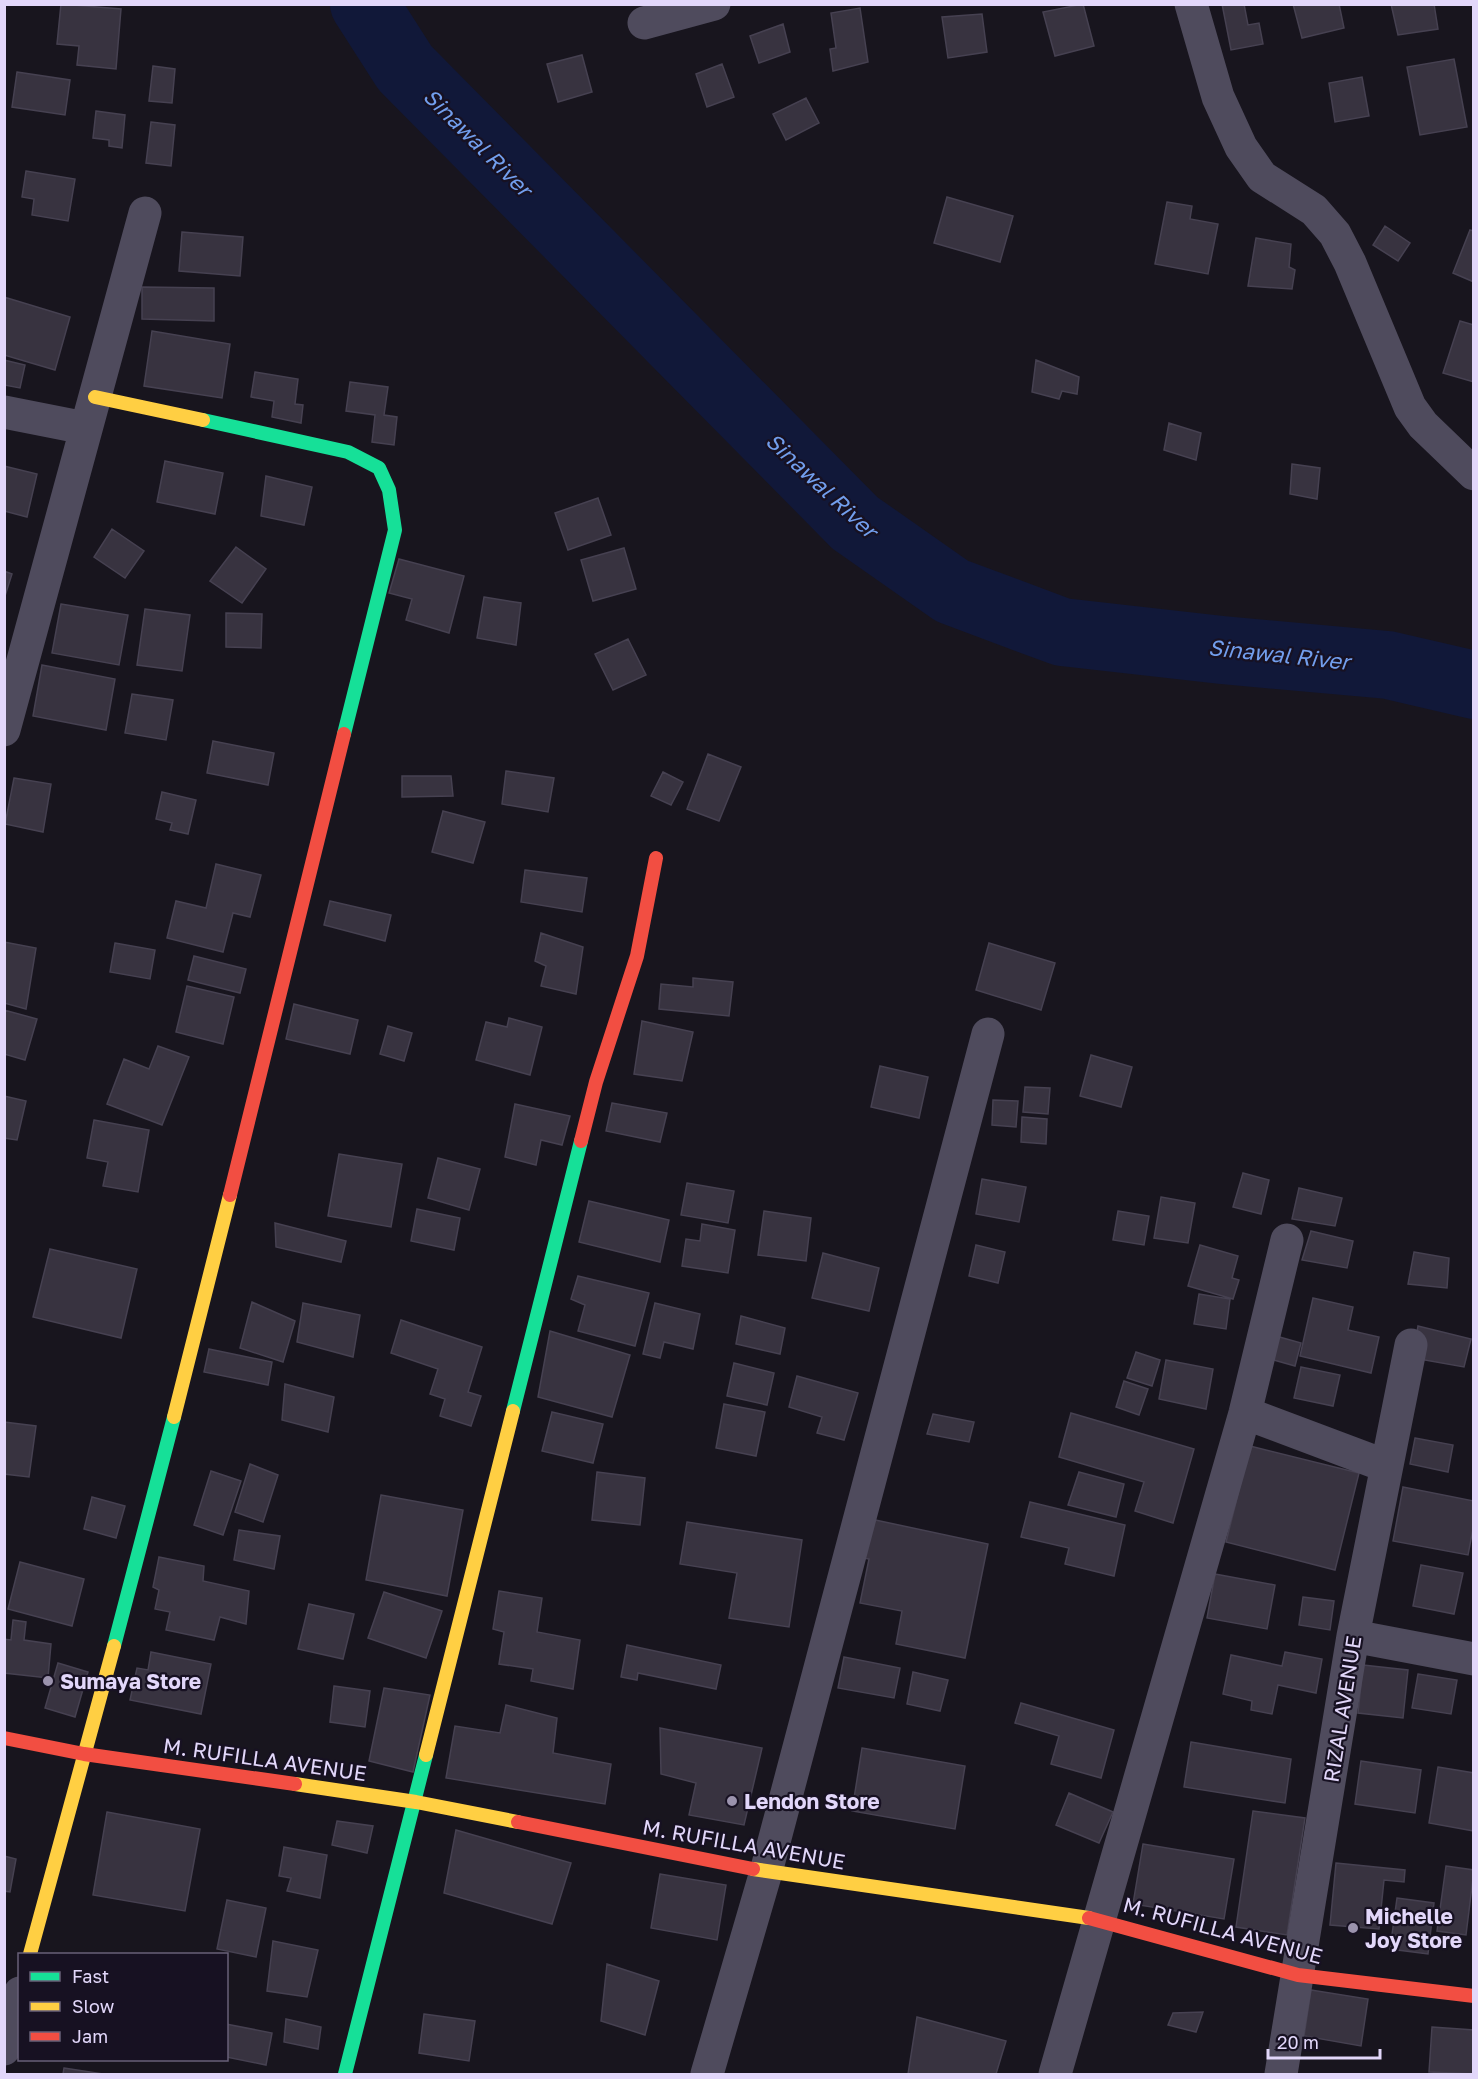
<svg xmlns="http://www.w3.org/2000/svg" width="1478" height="2079" font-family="'Golos Text',sans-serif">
  <rect width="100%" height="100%" fill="#18151e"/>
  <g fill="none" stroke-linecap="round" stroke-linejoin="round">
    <!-- river -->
    <path stroke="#111839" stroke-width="68" d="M364,4L405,68L855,523L952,591L1062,632L1222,650L1388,665L1474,685"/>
  </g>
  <!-- building -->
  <path fill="#383340" stroke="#464151" stroke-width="1.5" d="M61,4L121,9L116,69L77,65L79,46L57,44Z
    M1083,4L1094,46L1055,56L1043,12Z
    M1222,4H1244L1248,25L1259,23L1263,44L1231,50Z
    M1293,4H1339L1344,28L1302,38Z
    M1391,4H1434L1438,29L1398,35Z
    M860,8L868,62L833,71L830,49L836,48L831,13Z
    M982,14L987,52L948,58L942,17Z
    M783,24L790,52L759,63L750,36Z
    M582,55L592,92L558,102L547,64Z
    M1454,59L1467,127L1420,135L1407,67Z
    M722,64L734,97L707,107L696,74Z
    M153,66L175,69L172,103L149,101Z
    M17,72L70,80L65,115L12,107Z
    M1362,77L1369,116L1335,122L1329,83Z
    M806,98L819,123L786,140L773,114Z
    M96,111L125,115L122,148L109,146V140L93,138Z
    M151,122L175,125L171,166L146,163Z
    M26,171L75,179L68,221L32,215L34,199L22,197Z
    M947,197L1013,216L1000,262L934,243Z
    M1167,202L1192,206L1190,219L1218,224L1208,274L1155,264Z
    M1385,226L1410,243L1398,261L1373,245Z
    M1470,230L1474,231V282L1453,273Z
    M182,232L243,237L240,276L179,271Z
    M1256,238L1291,244L1289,267L1295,270L1292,289L1248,286Z
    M142,287L214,288V321L142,319Z
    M4,297L70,317L55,370L4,355Z
    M1460,321L1474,325V382L1443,373Z
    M152,331L230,344L222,398L144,386Z
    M4,360L25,365L20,388L4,385Z
    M1036,360L1079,377L1077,394L1062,391L1059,399L1032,392Z
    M255,372L298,379L295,404L303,405L301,423L272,417L274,401L251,397Z
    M350,382L388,387L384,415L397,417L394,445L372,442L375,415L346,411Z
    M1169,423L1201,433L1196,460L1164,450Z
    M165,461L223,473L215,514L157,502Z
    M1292,464L1320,468L1317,499L1290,494Z
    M4,466L37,474L27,517L4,511Z
    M266,476L312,487L304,525L261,516Z
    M598,498L611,535L568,550L555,513Z
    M112,529L144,551L125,578L94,557Z
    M236,547L266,569L242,603L210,581Z
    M624,548L636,589L593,601L581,560Z
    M399,559L464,576L449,633L406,620L412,599L389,593Z
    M4,571L12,574L4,599Z
    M484,597L521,603L516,645L477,638Z
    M61,604L128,615L119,665L52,653Z
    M145,609L190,615L182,671L137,665Z
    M226,613L262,614L261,648L226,647Z
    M628,639L646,675L613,690L595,654Z
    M42,665L115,679L106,730L33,716Z
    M132,694L173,700L166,740L125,733Z
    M213,741L274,753L268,785L207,773Z
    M708,754L741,767L719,821L687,809Z
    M506,771L554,778L548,812L502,804Z
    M663,772L683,782L671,805L651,796Z
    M402,776H451L453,796L402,797Z
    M14,778L51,784L43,832L5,824Z
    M162,792L196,800L188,834L170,830L172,823L156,819Z
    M443,811L485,822L473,863L432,852Z
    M216,864L261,875L250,917L233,913L223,952L167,938L176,901L206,908Z
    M525,870L587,878L582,912L521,902Z
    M330,901L391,915L385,941L324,925Z
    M541,933L583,947L576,994L541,986L546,966L535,961Z
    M4,942L36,948L26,1009L4,1003Z
    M115,943L155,950L150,979L110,972Z
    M989,943L1055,963L1041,1010L976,990Z
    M194,956L246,969L240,993L188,980Z
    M693,978L733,982L729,1016L659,1009L661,984L693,987Z
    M187,986L234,997L223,1044L176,1032Z
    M294,1004L358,1020L350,1054L286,1039Z
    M4,1010L37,1019L25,1060L4,1054Z
    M509,1018L542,1027L530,1075L476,1060L486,1022L507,1027Z
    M642,1021L693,1032L682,1081L634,1074Z
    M388,1026L412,1033L404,1061L380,1054Z
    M158,1046L189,1057L162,1125L107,1104L124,1059L149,1069Z
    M1091,1055L1132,1067L1121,1107L1080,1096Z
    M880,1066L928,1077L919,1118L871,1107Z
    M1025,1087L1050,1088L1048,1114L1023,1112Z
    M4,1096L26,1101L17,1140L4,1138Z
    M993,1100L1018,1101L1016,1127L992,1125Z
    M612,1103L667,1113L660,1142L606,1131Z
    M515,1104L570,1116L562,1145L541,1140L536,1165L505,1157Z
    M1022,1117L1047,1119L1046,1144L1021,1142Z
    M94,1120L149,1130L138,1192L103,1186L108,1162L87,1158Z
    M339,1154L402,1164L391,1227L328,1216Z
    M438,1158L480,1169L469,1210L428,1198Z
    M1243,1173L1269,1180L1261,1214L1233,1207Z
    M982,1179L1026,1187L1019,1222L976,1214Z
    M687,1183L734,1191L728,1223L681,1215Z
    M1299,1188L1342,1198L1335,1226L1292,1219Z
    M1161,1197L1195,1203L1188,1243L1154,1238Z
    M589,1201L669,1220L660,1262L579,1242Z
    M417,1209L460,1218L454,1250L411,1241Z
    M764,1211L811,1218L806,1261L758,1255Z
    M1118,1211L1149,1216L1144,1245L1113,1240Z
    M275,1223L346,1241L341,1262L276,1247Z
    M702,1224L735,1230L728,1273L682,1266L686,1239L700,1241Z
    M1311,1231L1353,1241L1347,1268L1302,1260Z
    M976,1245L1005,1252L998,1283L969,1276Z
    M1200,1245L1238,1256L1232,1278L1239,1280L1233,1299L1188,1286Z
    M50,1249L137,1269L121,1338L33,1317Z
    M1414,1252L1449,1258L1447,1288L1408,1284Z
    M823,1253L879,1268L869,1311L812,1298Z
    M578,1276L649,1293L635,1346L578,1331L585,1305L571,1299Z
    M1199,1294L1230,1299L1226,1329L1194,1324Z
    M1313,1298L1353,1307L1348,1330L1379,1337L1371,1373L1300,1356Z
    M252,1302L295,1321L283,1362L240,1348Z
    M303,1303L360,1315L353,1357L297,1342Z
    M655,1303L700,1314L693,1349L664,1342L660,1358L643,1354Z
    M741,1316L785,1328L780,1354L736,1344Z
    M401,1320L482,1347L468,1392L481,1396L471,1426L440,1416L445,1399L430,1394L438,1369L391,1353Z
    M1418,1326L1471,1339L1464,1367L1413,1358Z
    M550,1331L630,1355L612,1417L538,1397Z
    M1276,1336L1301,1343L1295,1366L1270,1359Z
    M209,1349L272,1362L268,1385L204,1372Z
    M1136,1352L1160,1360L1152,1386L1127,1378Z
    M1166,1360L1213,1369L1206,1409L1159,1399Z
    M734,1363L774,1373L767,1405L727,1396Z
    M1301,1367L1340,1375L1333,1406L1294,1398Z
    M797,1376L858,1393L844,1440L817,1433L822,1417L789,1407Z
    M1124,1381L1148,1389L1139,1415L1116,1407Z
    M285,1384L334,1397L328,1432L282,1420Z
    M724,1404L765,1412L756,1456L716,1448Z
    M552,1412L603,1424L593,1463L542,1451Z
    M1071,1413L1194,1449L1173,1523L1135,1511L1144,1482L1059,1457Z
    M933,1414L974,1422L969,1442L927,1434Z
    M4,1422L36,1426L29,1477L4,1474Z
    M1415,1438L1453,1445L1448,1472L1410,1464Z
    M1250,1446L1359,1473L1335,1570L1226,1542Z
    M250,1464L278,1475L263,1522L235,1512Z
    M211,1471L241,1481L223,1535L194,1525Z
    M597,1472L645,1478L640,1525L592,1520Z
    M1079,1472L1124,1484L1116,1517L1068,1505Z
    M1403,1487L1474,1501V1524L1468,1555L1393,1541Z
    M381,1495L463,1510L447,1596L366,1580Z
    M92,1497L125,1506L116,1538L84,1529Z
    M1030,1502L1125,1525L1114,1576L1065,1564L1069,1548L1021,1537Z
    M866,1518L988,1544L965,1658L896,1644L902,1611L860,1603L869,1559L858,1557Z
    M687,1522L802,1540L789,1627L729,1618L737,1573L680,1564Z
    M239,1530L280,1536L274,1569L234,1560Z
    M159,1557L204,1566L203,1581L249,1591L246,1624L220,1617L214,1640L166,1630L170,1612L155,1609L159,1590L153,1587Z
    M20,1562L84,1579L72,1626L8,1609Z
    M1421,1565L1463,1573L1454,1614L1413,1606Z
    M1215,1574L1275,1585L1267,1629L1207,1618Z
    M499,1591L542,1598L537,1632L580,1640L573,1689L531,1681L533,1669L499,1664L504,1632L493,1629Z
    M384,1592L442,1611L426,1658L368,1638Z
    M1303,1597L1334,1601L1330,1630L1299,1625Z
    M309,1604L354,1614L343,1659L298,1649Z
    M13,1620L26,1622L24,1640L51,1644L48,1678L4,1673V1639L11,1640Z
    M627,1645L721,1665L716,1689L638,1673L637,1680L621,1677Z
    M151,1652L211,1664L201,1714L130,1700L137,1668L148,1670Z
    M1285,1652L1322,1659L1316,1693L1278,1685L1272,1714L1251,1710L1252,1701L1223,1694L1231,1655L1282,1666Z
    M844,1657L900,1668L894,1698L838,1688Z
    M58,1663L88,1672L75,1717L45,1708Z
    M1363,1665L1408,1670L1403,1718L1358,1713Z
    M913,1672L948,1680L940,1711L907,1704Z
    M1418,1674L1457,1680L1451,1714L1412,1708Z
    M334,1686L370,1691L365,1727L330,1722Z
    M384,1688L430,1695L413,1772L369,1761Z
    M1021,1703L1114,1730L1101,1778L1051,1764L1059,1736L1015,1723Z
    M506,1705L557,1718L553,1753L611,1764L605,1804L446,1778L455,1726L500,1733Z
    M660,1728L762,1748L744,1825L689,1815L696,1783L661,1774Z
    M1191,1742L1291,1759L1285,1803L1184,1787Z
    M862,1748L965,1766L955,1829L852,1811Z
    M1361,1761L1421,1770L1415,1813L1355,1804Z
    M1438,1767L1474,1773V1831L1429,1823Z
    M1069,1793L1113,1812L1099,1843L1056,1825Z
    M1253,1811L1305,1818L1287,1935L1236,1927Z
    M107,1812L200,1829L185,1911L93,1895Z
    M337,1821L373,1826L367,1853L332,1845Z
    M456,1830L571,1863L552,1924L444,1893Z
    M1143,1844L1234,1859L1224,1919L1133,1904Z
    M284,1847L327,1855L320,1898L287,1891L291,1878L279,1876Z
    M4,1856L16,1859L10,1892L4,1891Z
    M1336,1863L1405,1870L1404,1882L1384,1880L1379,1929L1330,1925Z
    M1446,1866L1474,1870L1466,1935L1437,1931Z
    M660,1874L726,1885L717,1940L651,1928Z
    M1397,1898L1434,1903L1428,1954L1390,1949Z
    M227,1900L266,1908L256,1957L217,1949Z
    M273,1941L318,1950L307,1997L267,1991Z
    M607,1964L659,1981L645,2035L601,2021Z
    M1311,1990L1368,1999L1361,2046L1304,2036Z
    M1203,2012L1196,2032L1168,2025L1173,2013Z
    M424,2014L475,2021L469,2061L419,2053Z
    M917,2017L1006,2041L996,2074H908Z
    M286,2019L321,2027L318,2049L284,2042Z
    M226,2024L272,2033L266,2065L226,2057Z
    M1432,2027L1474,2030V2074L1429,2072Z
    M64,2068L103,2074H63Z"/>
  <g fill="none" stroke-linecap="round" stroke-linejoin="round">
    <!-- street -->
    <path stroke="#4f4b5d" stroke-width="33" d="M1191,4L1218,97L1241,147L1262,177L1314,210L1335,234L1350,263L1410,407L1423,425L1474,474
      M644,23L714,4
      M4,412L85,428
      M4,730L145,213
      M1245,1413L1386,1466
      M1353,1636L1474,1659
      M4,2049L20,1993
      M707,2074L766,1872L988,1034
      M1055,2074L1245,1413L1287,1240
      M1281,2074L1353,1636L1411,1345"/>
    <!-- fast -->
    <path stroke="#16e098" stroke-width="14" d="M203,420L348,452L379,468L389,490L395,530L344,734
      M513,1411L581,1141
      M114,1646L174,1417
      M345,2074L426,1755"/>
    <!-- slow -->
    <path stroke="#ffcf43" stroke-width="14" d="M95,397L203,420
      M174,1417L230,1195
      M426,1755L513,1411
      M295,1784L416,1802L518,1822
      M753,1869L1089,1918
      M30,1954L114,1646"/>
    <!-- jam -->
    <path stroke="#f24e42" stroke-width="14" d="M581,1141L596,1082L637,956L656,858
      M230,1195L344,734
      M4,1738L84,1754L295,1784
      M518,1822L753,1869
      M1089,1918L1298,1975L1474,1996"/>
  </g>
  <!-- markers -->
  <g fill="#9b93ad" stroke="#171122" stroke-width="2">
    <circle cx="48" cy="1681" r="6"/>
    <circle cx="732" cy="1801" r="6"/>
    <circle cx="1353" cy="1928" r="6"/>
  </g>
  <g text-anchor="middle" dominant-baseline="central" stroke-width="4.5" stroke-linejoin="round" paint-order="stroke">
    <!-- poi labels -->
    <g font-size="21" font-weight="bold" fill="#e2d7fa" stroke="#171122" text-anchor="start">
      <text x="60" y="1681">Sumaya Store</text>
      <text x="744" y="1801">Lendon Store</text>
      <text x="1365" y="1916">Michelle<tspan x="1365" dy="24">Joy Store</tspan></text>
    </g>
    <!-- street labels -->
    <g font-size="21" fill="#e2d7fa" stroke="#171122">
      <text transform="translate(1342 1709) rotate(-81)">RIZAL AVENUE</text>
      <text transform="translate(265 1759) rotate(8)">M. RUFILLA AVENUE</text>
      <text transform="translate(744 1844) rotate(10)">M. RUFILLA AVENUE</text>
      <text transform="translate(1223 1930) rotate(15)">M. RUFILLA AVENUE</text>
    </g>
    <!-- water labels -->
    <g font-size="22" font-style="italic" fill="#729eed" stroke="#171122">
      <text transform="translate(478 142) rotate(45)">Sinawal River</text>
      <text transform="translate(822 485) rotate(43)">Sinawal River</text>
      <text transform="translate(1279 654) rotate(6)">Sinawal River</text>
    </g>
  </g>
  <!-- border -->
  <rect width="1478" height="2079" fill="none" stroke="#e2d7fa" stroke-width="12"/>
  <!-- legend -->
  <rect x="18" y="1953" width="210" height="108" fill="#171122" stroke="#686078" stroke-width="1.5"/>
  <rect x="30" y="1972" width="30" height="9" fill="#16e098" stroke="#686078" stroke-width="1.5"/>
  <text x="72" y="1983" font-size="18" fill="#e2d7fa">Fast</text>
  <rect x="30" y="2002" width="30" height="9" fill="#ffcf43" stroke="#686078" stroke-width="1.5"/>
  <text x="72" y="2013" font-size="18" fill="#e2d7fa">Slow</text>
  <rect x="30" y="2032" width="30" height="9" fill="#f24e42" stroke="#686078" stroke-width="1.5"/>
  <text x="72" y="2043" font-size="18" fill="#e2d7fa">Jam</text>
  <!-- scale -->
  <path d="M1268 2049v9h112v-9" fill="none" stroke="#e2d7fa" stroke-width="3"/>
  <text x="1277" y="2049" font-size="18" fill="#e2d7fa" stroke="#171122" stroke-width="4.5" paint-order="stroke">20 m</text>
</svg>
